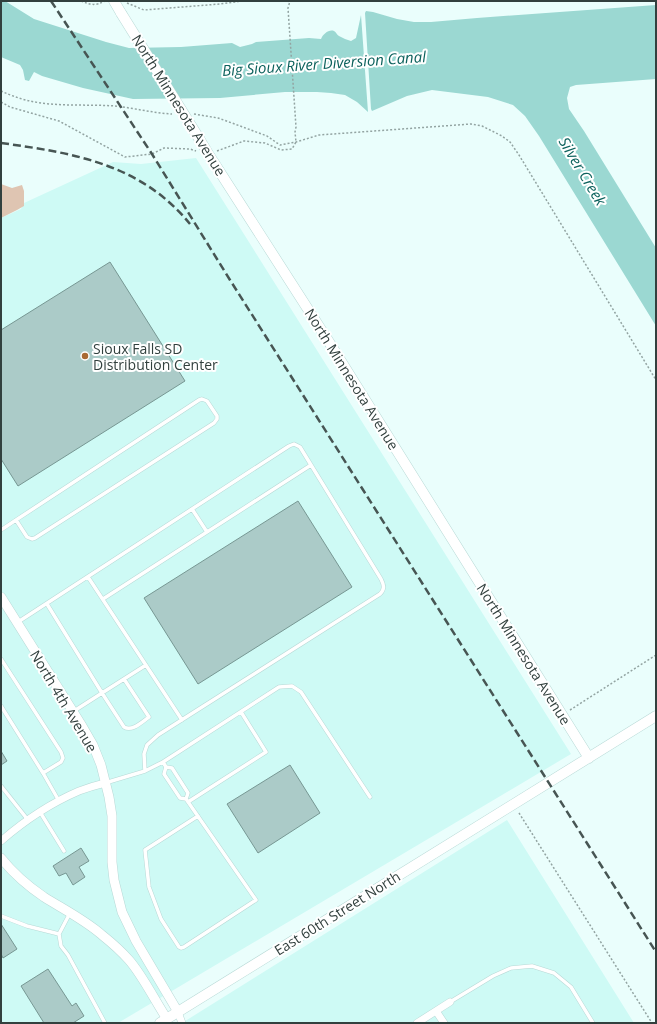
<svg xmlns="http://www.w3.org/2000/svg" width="657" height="1024" font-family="'Open Sans',sans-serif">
  <rect width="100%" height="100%" fill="#eafefc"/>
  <!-- built -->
  <path fill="#cefaf5" d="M196,158L571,754L118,1023H1V218L21,209L24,203L113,162L141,164Z
    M507,820L634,1023H182Z"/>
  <!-- green -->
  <path fill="#dfc5b2" d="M1,184L12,188L22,185L24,191V206L17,210L1,218Z"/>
  <!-- water -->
  <path fill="#9bd8d2" d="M1,1H5L34,19L106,42L129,48L181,47L232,43L240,47L252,44L256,42L309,38L321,39C323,34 329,29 334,31C336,32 337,35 339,36C343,38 347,40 351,41L356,38L361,15L368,112L357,102L345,95L331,93L317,92H285L220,98L133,99L83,88L42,76L34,72L29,81L25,80L23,70L20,65L1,57Z
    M656,5V79L576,85L570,87L567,98L569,109L584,131L656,248V326L539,136L525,116L513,105L488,97L432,90L407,96L372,111L371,109L365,13L366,11L373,12L397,19L414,22H431L477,18Z"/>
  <!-- building -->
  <path fill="#abcbc8" stroke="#779793" d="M110,262L185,381L18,486L1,459V330Z
    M298,501L352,587L198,684L144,598Z
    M1,751L7,761L1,765Z
    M290,765L320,813L258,853L227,804Z
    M81,848L89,861L79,867L85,877L73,885L66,873L59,876L53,866Z
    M1,924L17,949L3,958L1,954Z
    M48,969L72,1006L76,1003L84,1016L73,1023H44L21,986Z"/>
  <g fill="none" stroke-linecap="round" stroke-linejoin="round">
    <!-- service casing -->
    <g stroke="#b8d9d6" stroke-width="4.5">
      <path id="service" d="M192,509L207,532
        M1,530L16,520L199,400L202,399L207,401L217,416V419L214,423L35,538L32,539L27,537L16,520
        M88,577L182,720
        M103,599L311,465
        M47,604L102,693L74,711
        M18,622L289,446L294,444L300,447L381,579C384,585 385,589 380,594L158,735L147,745L144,754L145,771
        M1,659L61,752L63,758L61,762L43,773L59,801
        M124,679L149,717C142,722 132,732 124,727L102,693L146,665
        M1,706L43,773
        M163,762L166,767L172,768L188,793L186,799
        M166,767L164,774L180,798L186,799L256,900L184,947L181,948L179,947L161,919L149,887L145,850L198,816
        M105,783L145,771L163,762L279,687L292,686L301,692L370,797
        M1,786L28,820
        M188,802L266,752L241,712
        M40,812L64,851
        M70,913L59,934L61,946L68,955L105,1023
        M1,916L27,926L59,934
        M450,1002L493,976L511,968L532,966L554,973L571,987L593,1023"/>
    </g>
    <!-- minor casing -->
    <g stroke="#b8d9d6" stroke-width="8">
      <path id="minor" d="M1,841C24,821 51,803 79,791C87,788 97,785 105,783
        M436,1011L444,1023
        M178,1012L182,1023
        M417,1023L450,1002"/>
    </g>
    <!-- tertiary casing -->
    <g stroke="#b8d9d6" stroke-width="10">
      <path id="tertiary" d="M1,597L82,726L93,745L101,765L109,797L112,816V862L114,880L122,912L136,941L178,1012
        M1,858C13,873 28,886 44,897C63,909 85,920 102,935C112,943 121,951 129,960C143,976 155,1001 167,1019"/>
    </g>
    <!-- secondary casing -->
    <g stroke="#b8d9d6" stroke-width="11">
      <path id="secondary" d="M114,1L121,13
        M200,140L209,155L329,342L589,758
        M160,1023L656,716"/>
    </g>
    <!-- path -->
    <path stroke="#93a4a2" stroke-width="1.5" stroke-dasharray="2 2" stroke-linecap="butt" d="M81,1C91,5 95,6 105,1
      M127,3L144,10L220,4L242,1
      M1,91C10,95 20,99 30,101C57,107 87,104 115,106C134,108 153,113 172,114
      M1,102L10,107L59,121L125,157L152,154L164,148L190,149L196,151
      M194,114L218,118L232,123L267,136L280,145L296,142L319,135L471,124L482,126L502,136L510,142L519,155L656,380
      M217,151L244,141L265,143L281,150L292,149L296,142L295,132L296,127L288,8L290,1
      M570,710L656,655
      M519,813L652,1023"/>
    <!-- service -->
    <use href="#service" stroke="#fff" stroke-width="3.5"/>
    <!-- minor -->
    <use href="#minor" stroke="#fff" stroke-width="7"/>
    <!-- tertiary -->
    <use href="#tertiary" stroke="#fff" stroke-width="9"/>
    <!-- secondary -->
    <use href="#secondary" stroke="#fff" stroke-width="10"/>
    <!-- rail -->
    <path stroke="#475553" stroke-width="2.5" stroke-dasharray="8 4" stroke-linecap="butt" d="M51,1L152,154L230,280L656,952
      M1,143C74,153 141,164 190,224"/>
    <!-- secondary-bridge casing -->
    <g stroke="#b8d9d6" stroke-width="11" stroke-linecap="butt">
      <path id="secondary-bridge" d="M121,13L200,140"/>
    </g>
    <!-- secondary-bridge -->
    <use href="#secondary-bridge" stroke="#fff" stroke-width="10"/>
  </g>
  <!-- markers -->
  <circle fill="#a96933" stroke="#fff" stroke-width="1.5" cx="85" cy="356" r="4"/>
  <g text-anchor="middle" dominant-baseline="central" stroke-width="4" stroke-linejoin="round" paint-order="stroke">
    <!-- street labels -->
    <g font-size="14" fill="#32403e" stroke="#fff">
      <text transform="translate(179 105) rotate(58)">North Minnesota Avenue</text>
      <text transform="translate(352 379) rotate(58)">North Minnesota Avenue</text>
      <text transform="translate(524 654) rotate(58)">North Minnesota Avenue</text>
      <text transform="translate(64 701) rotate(59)">North 4th Avenue</text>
      <text transform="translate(337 913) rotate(-32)">East 60th Street North</text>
    </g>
    <!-- poi labels -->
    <g font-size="14" fill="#32403e" stroke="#fff" text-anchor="start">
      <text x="93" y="348">Sioux Falls SD<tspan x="93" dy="16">Distribution Center</tspan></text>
    </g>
    <!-- water labels -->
    <g font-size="15" font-style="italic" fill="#0d625d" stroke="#fff">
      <text transform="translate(324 63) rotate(-4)">Big Sioux River Diversion Canal</text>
      <text transform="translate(583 171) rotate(59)">Silver Creek</text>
    </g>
  </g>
  <!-- border -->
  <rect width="657" height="1024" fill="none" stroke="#32403e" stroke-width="4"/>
</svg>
